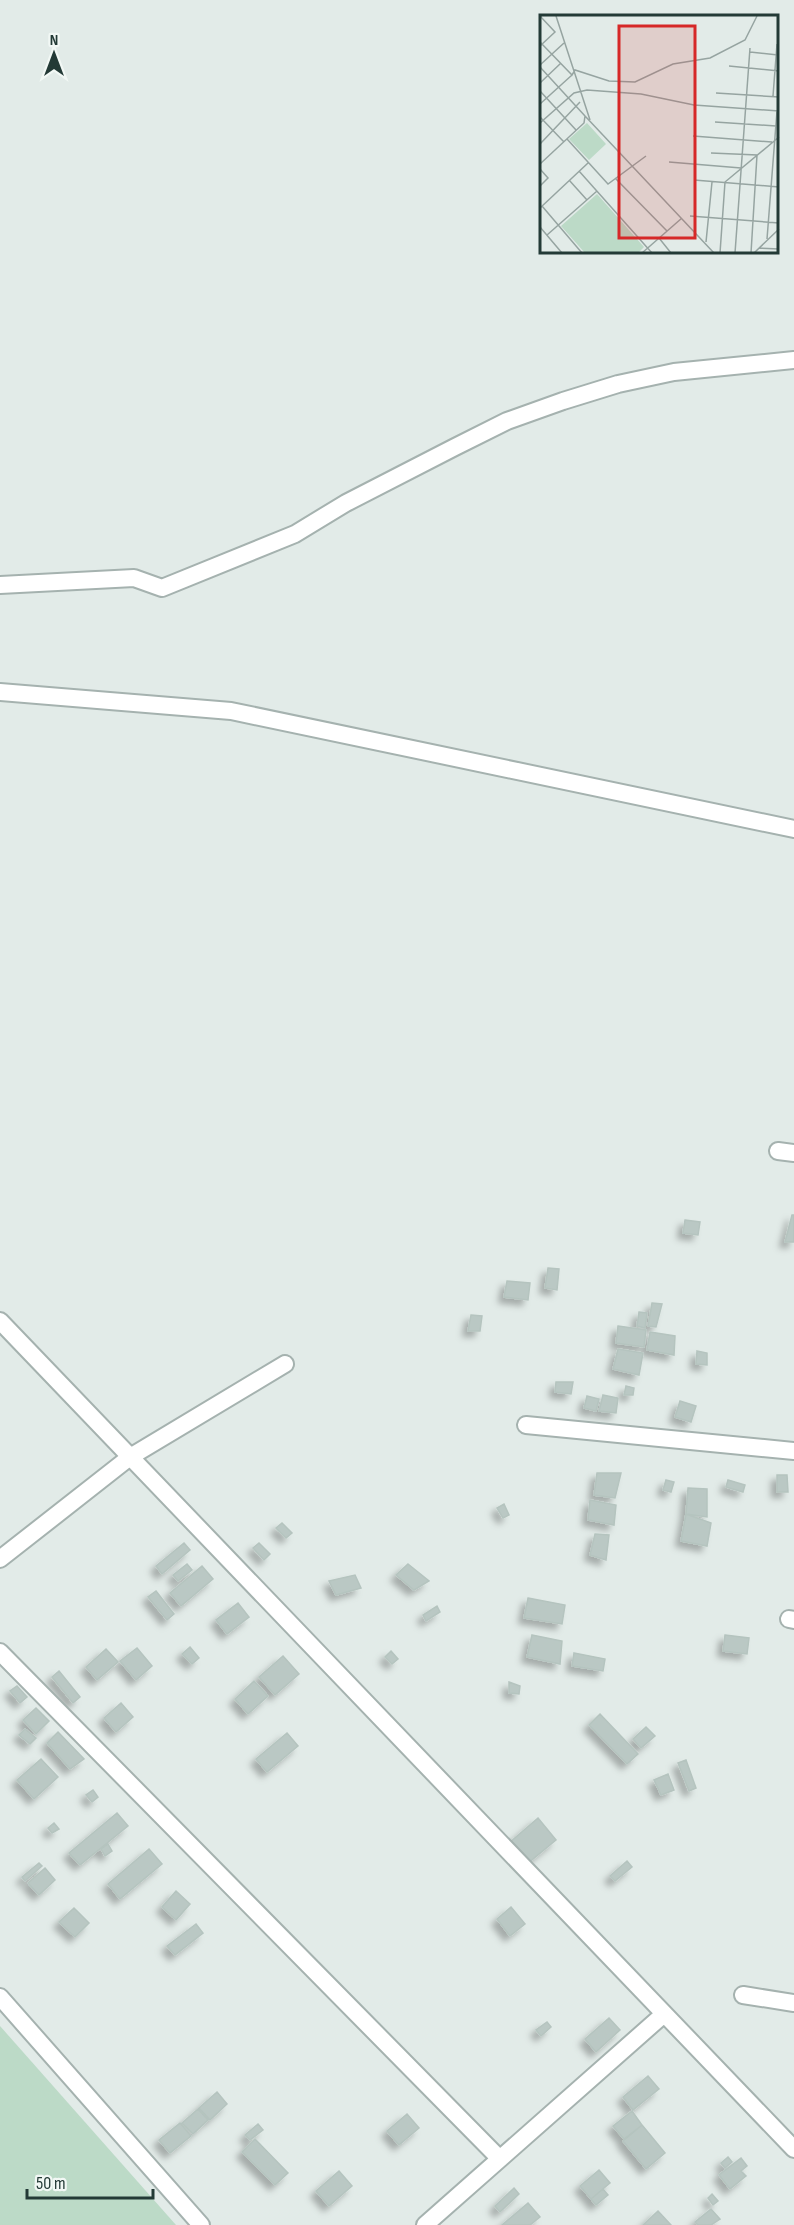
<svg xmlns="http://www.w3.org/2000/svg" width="794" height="2225" font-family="'Sofia Sans Condensed',sans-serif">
  <defs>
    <filter id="shadow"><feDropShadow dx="-5.5" dy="5.5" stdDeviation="3" flood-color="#0004"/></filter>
  </defs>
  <rect width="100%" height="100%" fill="#e2ebe8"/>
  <!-- green -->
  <path fill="#bcdac7" d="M0,2026L176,2225H0Z"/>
  <!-- building -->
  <path fill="#bac8c4" stroke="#b5c4bf" stroke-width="1.5" filter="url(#shadow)" d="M792,1215H794V1242H785Z
    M685,1220L700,1222L698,1235L683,1233Z
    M548,1268L559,1269L557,1290L545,1288Z
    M507,1281L530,1283L528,1300L504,1297Z
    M652,1303L662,1304L656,1327L648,1326Z
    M639,1312L647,1313L645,1328L637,1326Z
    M471,1315L482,1316L480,1331H468Z
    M618,1326L646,1330L644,1347L616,1343Z
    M650,1332L675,1336L674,1355L647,1350Z
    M618,1349L643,1353L639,1375L613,1369Z
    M697,1351L707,1353V1365L696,1364Z
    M556,1382H573L571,1394L555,1392Z
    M626,1386L634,1388L633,1395H624Z
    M603,1395L618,1398L616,1413L599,1411Z
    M587,1396L599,1399L596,1411L584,1408Z
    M680,1401L696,1406L691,1422L675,1417Z
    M597,1473H621L615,1498L594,1495Z
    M777,1475H787L788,1492H777Z
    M666,1480L674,1482L671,1492L663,1490Z
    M728,1480L745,1485L743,1492L726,1487Z
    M688,1488L707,1489V1517L686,1514Z
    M590,1500L616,1505L614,1525L588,1520Z
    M504,1504L509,1515L503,1518L497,1508Z
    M686,1514L711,1523L707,1546L681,1541Z
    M282,1523L292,1533L286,1538L276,1528Z
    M595,1534L609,1535L606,1560L590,1555Z
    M184,1543L190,1550L162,1574L156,1566Z
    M259,1543L270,1554L264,1560L253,1548Z
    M187,1564L192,1570L178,1581L173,1575Z
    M408,1564L429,1581L414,1590L396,1575Z
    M202,1566L213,1579L181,1606L170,1593Z
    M355,1575L361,1588L336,1595L329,1581Z
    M156,1591L174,1614L167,1620L148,1597Z
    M528,1598L565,1605L562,1624L524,1618Z
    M238,1603L249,1617L227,1634L216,1620Z
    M437,1606L440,1612L426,1621L423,1615Z
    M532,1635L562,1641L560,1664L527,1657Z
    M725,1635L749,1638L747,1654L723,1651Z
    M190,1647L199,1658L192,1664L182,1654Z
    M137,1648L152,1666L136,1680L120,1661Z
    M106,1649L118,1662L97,1680L86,1667Z
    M391,1651L398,1659L392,1664L385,1657Z
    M574,1653L605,1659L603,1671L572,1666Z
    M283,1656L299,1674L275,1695L259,1677Z
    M59,1671L80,1697L73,1703L52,1677Z
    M254,1681L268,1696L248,1714L235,1699Z
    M509,1682L520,1686L519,1694L509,1693Z
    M17,1686L27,1697L20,1703L10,1691Z
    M121,1703L133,1717L116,1732L104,1718Z
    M36,1708L49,1721L36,1734L23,1720Z
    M600,1714L638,1754L627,1764L589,1725Z
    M646,1727L655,1736L641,1748L633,1739Z
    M25,1729L36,1738L30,1744L19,1735Z
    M58,1732L84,1759L70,1769L47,1743Z
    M287,1733L298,1746L267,1772L256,1759Z
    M41,1759L58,1777L34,1799L17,1780Z
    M686,1760L696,1788L689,1791L678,1763Z
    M668,1774L674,1790L661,1795L654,1780Z
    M93,1790L98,1797L92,1802L86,1795Z
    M117,1813L128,1826L80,1865L69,1853Z
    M538,1818L556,1840L527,1864L509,1843Z
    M54,1823L59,1829L52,1833L48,1828Z
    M108,1844L112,1851L105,1856L101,1849Z
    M149,1849L162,1864L120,1899L108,1884Z
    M627,1861L632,1867L615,1881L610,1876Z
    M39,1863L42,1866L25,1881L22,1877Z
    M45,1868L55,1880L39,1895L28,1883Z
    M176,1891L190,1904L176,1920L162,1907Z
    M511,1907L525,1924L510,1936L497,1919Z
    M74,1908L89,1923L75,1937L59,1922Z
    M196,1924L203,1933L175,1955L167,1946Z
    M609,2018L620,2030L596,2052L585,2039Z
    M547,2022L551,2027L541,2036L536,2030Z
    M648,2076L659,2089L633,2110L623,2097Z
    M217,2092L227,2104L210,2120L199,2108Z
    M198,2109L208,2120L193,2134L182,2123Z
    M632,2111L642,2125L624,2139L613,2126Z
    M407,2114L419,2128L399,2145L387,2131Z
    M180,2123L191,2136L170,2153L159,2140Z
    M258,2124L263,2130L250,2140L245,2135Z
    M642,2125L665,2153L646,2169L623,2141Z
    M255,2139L288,2173L275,2185L242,2152Z
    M728,2157L732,2162L725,2168L721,2163Z
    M741,2158L747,2166L741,2171L746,2176L730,2189L719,2175Z
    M599,2170L610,2183L591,2199L580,2186Z
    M339,2171L352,2186L329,2206L316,2191Z
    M514,2188L519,2194L500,2212L495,2206Z
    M603,2189L608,2195L596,2205L591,2199Z
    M712,2194L718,2201L713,2205L708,2198Z
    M528,2203L540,2217L530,2225H502Z
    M711,2209L720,2219L711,2225H698L695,2222Z
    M658,2211L671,2225H643Z"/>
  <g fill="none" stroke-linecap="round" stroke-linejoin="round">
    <!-- minor casing -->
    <g stroke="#a5b2af" stroke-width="20">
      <path id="minor" d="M0,585L134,578L162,588L295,534L346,503L455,447L507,421L563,401L618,384L674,372L794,360
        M0,692L231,711L794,829
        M778,1151L794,1153
        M0,1321L794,2149
        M526,1425L794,1451
        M0,1559L130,1457L285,1364
        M789,1619L794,1620
        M0,1652L500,2159
        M743,1995L794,2003
        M0,1997L201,2225
        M425,2225L664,2014"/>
    </g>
    <!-- minor -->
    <use href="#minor" stroke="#fff" stroke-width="16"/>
  </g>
  <!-- overview -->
  <g transform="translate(540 15)">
    <rect width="238" height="238" fill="#e2ebe8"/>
    <path d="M47,108L66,129L49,145L29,124ZM57,179L104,232L98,238H45L21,211Z" fill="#bcdac7"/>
    <path fill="none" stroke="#96a4a1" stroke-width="1.5" d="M16,1L50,105M0,27L32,60L35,55L69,66L95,67L133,49L170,43L205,25L217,1M0,31L15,17L0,1M210,37L238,40M0,50L24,28M189,51L239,56M0,52L45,101L44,108L0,149M0,68L21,48M0,76L36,115M176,78L239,82M233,81L237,29M0,89L32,60M45,101L174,238M0,102L24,127M175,107L236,111M0,108L34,78L47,75L101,79L154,90L239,96M153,121L232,127M27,124L68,169L106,141M0,129L40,87M171,138L217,140L211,238M129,147L201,153M0,154L8,163L0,171M39,156L112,238M75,163L127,216M29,165L47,185M154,165L239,172M2,191L42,238M0,193L48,148M150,201L239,208M0,212L22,238M7,220L57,176M119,223L131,238M227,224L237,96M166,227L172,167M219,233L239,234M102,238L142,203M180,238L185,167L239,122M195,238L210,33M214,238L239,214"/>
    <path fill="#d62828" fill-opacity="0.15" stroke="#d62828" stroke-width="3" d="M79,11H155V223H79Z"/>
    <rect width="238" height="238" fill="none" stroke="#233a36" stroke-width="3"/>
  </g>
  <!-- north arrow -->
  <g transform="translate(54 54)" stroke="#f2f8f5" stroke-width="4.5" paint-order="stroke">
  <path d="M0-4.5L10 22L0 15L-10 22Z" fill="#233a36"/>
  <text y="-9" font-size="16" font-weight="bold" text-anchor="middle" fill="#233a36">N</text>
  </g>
  <!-- scale -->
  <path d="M27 2189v9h126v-9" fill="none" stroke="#233a36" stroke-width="3"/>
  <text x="36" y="2189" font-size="18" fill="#233a36" stroke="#f2f8f5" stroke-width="4.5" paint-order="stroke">50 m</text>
</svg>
